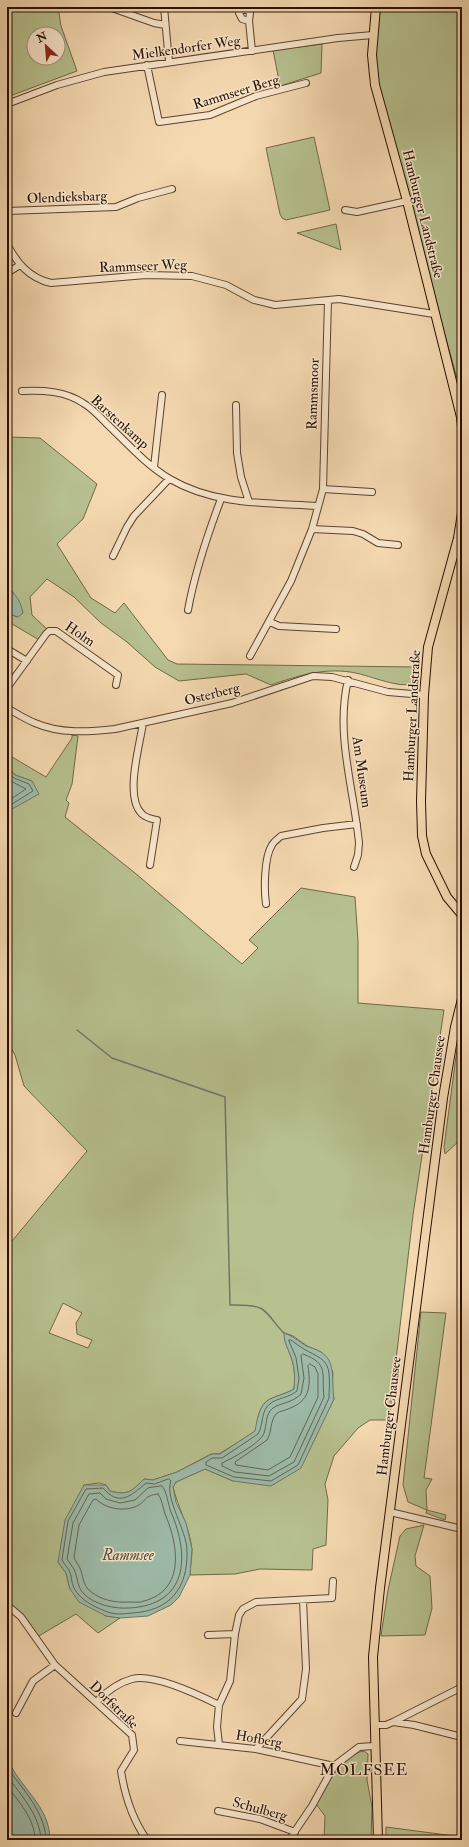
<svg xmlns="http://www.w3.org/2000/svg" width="469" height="1847" font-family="'IM FELL Double Pica',serif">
  <rect width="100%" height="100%" fill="#f5d9b1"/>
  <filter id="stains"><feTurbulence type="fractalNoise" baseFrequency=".005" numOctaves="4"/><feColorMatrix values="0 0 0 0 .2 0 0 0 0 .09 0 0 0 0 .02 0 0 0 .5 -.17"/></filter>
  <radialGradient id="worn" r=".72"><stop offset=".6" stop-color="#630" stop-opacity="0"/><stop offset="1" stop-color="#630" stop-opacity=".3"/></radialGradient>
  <!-- green -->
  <path fill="#b7c08f" stroke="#706848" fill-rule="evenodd" d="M7,7H58L61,26L77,71L7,97ZM34,34H58V58H34Z
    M379,7H462V396L438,311L411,200L376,85L374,69Z
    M322,44L321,73L280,86L273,50Z
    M314,137L330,210L286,220L282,218L280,214L266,148Z
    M336,224L341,250L297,233Z
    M7,437L40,438L97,484L83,519L57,544L91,598L115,613L124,603L168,660L177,664L418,667L411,684C396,688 367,674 350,672C322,668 297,676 271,685L246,674L179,681L155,667L127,642L101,623L74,597L47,579L30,597L32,615L49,631L41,641L7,621V613L17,617L13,592L7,588Z
    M72,735L78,736L72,784L66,800L69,803L65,817L135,873L242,964L258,948L249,940L301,888L355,897L358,941V1003L444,1010L413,1215L389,1420H370L358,1428L334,1456L325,1484L328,1500L326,1545L313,1549L312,1570L260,1569L235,1574L190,1575C190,1567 192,1558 192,1550C190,1528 178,1508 173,1487L176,1482L205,1469L233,1481L327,1413L334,1399L332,1387L333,1372L321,1352L307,1346L293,1336L285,1333C284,1343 288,1348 291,1357C295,1367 295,1379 294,1389C286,1394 278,1395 270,1399C259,1404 257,1420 256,1431L219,1454H211L177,1472L153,1480L144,1479C132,1491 128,1496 110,1491L106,1485L99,1483L84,1485L58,1562L66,1573L70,1589L106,1616L120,1618L98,1633L76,1614L37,1637L7,1605V1247L87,1151L24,1086L15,1055L7,1041V807L12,809L32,781L15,775L7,766V754L46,777L72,738ZM63,1303L82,1313L76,1323L77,1334L92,1340L88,1348L49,1333Z
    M462,1034L461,1139L445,1154L444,1147L457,1049Z
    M421,1312L446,1313L424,1478L432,1479L426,1490L427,1510L446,1515L445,1520L426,1513L427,1510L408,1502L403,1485Z
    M424,1525L415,1556L416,1566L430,1576L432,1608L425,1635L381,1636L388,1590L400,1536L406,1529Z
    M364,1751L368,1754L367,1780L372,1807L371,1840H324L325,1816L316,1804C326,1787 342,1754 364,1751Z
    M386,1827L462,1837V1840H386Z"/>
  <!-- water -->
  <path fill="#9dbaa8" stroke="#6e7666" d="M7,588C16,594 21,602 23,613L18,617L7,613Z
    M7,766L15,775L32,781L39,794L12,809L7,807Z
    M284,1333C293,1336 298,1341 306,1346C311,1348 316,1349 321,1352C337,1362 331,1383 334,1399L301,1468L271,1486L233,1481L205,1469L176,1482L173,1487L176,1502L186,1523L192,1549L190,1575L179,1597L171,1605L148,1616L120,1618L106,1616L79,1602L70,1589L66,1573L58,1562L65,1520L84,1485H106L110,1491C128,1496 132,1491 144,1479L153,1480L177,1472L212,1454H220L255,1431C257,1421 259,1404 270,1399C278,1395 286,1394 294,1389C295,1379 295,1367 291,1357C288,1348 284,1343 284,1333Z
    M7,1757C18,1787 50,1805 50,1840H7Z"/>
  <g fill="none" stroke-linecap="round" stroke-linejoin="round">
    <!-- shore -->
    <path stroke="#626455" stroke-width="1" d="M7,772L14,778L29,784L33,791L12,804H7
      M7,779L26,789L11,799H7
      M289,1340H291C295,1343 299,1346 304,1349C315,1356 328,1358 329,1374C330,1382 329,1390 329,1398L298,1465L271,1481L234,1477L206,1465V1462L212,1458H222L258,1434C264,1425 260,1410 271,1403C278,1398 288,1398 297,1391L299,1378L296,1358Z
      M303,1354C330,1364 321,1374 324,1397L294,1462L269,1476L235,1472L222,1466V1463C231,1459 261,1443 264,1433C267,1425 265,1414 273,1408C280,1403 292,1403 301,1394L304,1378L301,1356Z
      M310,1364L315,1367L318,1374V1397L290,1457L268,1470L236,1465L235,1462L267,1440C272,1432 270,1421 276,1414C279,1411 284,1411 288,1409C310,1401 311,1387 308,1366Z
      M169,1479L171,1481C164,1498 187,1530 187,1551C188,1588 170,1611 132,1613C124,1614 113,1615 105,1611C93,1606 80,1600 74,1588C71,1582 72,1576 69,1570C67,1567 64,1564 62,1560L68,1521L86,1489L103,1488C119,1507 131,1496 146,1483L154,1484Z
      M162,1486C167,1491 168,1505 171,1512C190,1556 188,1605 129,1608C115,1609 95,1605 84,1594C77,1587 78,1578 74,1569C72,1566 69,1562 67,1559L73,1523L89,1494L100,1493L106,1499L120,1503L135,1500L148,1488Z
      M158,1494C162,1499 163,1508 165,1514C178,1544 186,1590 144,1601C140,1603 134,1602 129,1602C115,1603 100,1600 89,1590C83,1585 83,1575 80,1568C78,1564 75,1561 74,1557L79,1525L93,1500L96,1499C106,1509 124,1512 137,1506C148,1500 143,1496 158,1494Z
      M7,1768C23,1789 45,1812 46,1840
      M7,1776C21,1795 40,1815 41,1840
      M7,1786C19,1802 35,1819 35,1840"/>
    <!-- stream -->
    <path stroke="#6e7666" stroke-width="1.5" d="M77,1030L112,1058L225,1097L230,1305C240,1305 253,1304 262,1309C269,1313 277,1327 284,1333"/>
    <!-- minor casing -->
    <g stroke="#5b422e" stroke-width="8">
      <path id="minor" d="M109,7L154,23L165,25
        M164,7L169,62
        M249,21L242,19L239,13L241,10H248L250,13L249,21L252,51
        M147,65L159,122L210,115L256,96L306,83
        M7,104L57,85L104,72L338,38L373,35
        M345,210L357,212L407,201
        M7,211L116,207L138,198L172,189
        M7,244C17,263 29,278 51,283L146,275L192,276L226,285L254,300L275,305L339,299L434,314
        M7,273L20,265
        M22,391C43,390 65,391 83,403C92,408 99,416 106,423C126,442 146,465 170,479C214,505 267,503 317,506
        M236,405L237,453L241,477L249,502
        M154,467L162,395
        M323,489L372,492
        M312,529L353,531L363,534L378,543L398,545
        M113,556L127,527L134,516L169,479
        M188,610C195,571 207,536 221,499
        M270,622L279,626L336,629
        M7,649L27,661
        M250,656L291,581L312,529L323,489L328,300
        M348,680C335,734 354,789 359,843L358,855L354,867
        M7,688L46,634L49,631H56L118,675L116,685
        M7,708C16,713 25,719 35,723C60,734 89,732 115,729L232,703L313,676L332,677L388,692L424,695
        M143,723C140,745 124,797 142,814C146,818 152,819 157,820L150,865
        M266,904C264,890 264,857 272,845C274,841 278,839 281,836L323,828L357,824
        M390,1512L462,1529
        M7,1605L21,1617L55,1665L132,1735L134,1750L121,1771C125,1797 132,1819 147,1840
        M208,1635L235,1634L239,1615L243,1609L256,1602L332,1598L333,1581
        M96,1702C106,1692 117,1683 132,1679C154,1673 199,1695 219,1705
        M16,1713L33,1681L55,1665
        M393,1722L414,1725L462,1737
        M374,1725H386L393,1722L462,1687
        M180,1741L256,1749L334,1766
        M219,1744L217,1727L219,1705L230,1681L235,1634
        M256,1749L302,1699L306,1669L303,1600
        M218,1811L260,1819L295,1832
        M289,1840L312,1806L334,1766L359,1747L374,1746"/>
    </g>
    <!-- major casing -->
    <g stroke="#280f02" stroke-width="10">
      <path id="major" d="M376,7L372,55L375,85L407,201L461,417L462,426
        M462,513L458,538L428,647L424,695L421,801L422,836L426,854L447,897L462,915
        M378,1840L373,1657L380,1588L443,1098L455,1027L462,999"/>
    </g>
    <!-- minor -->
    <use href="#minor" stroke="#f8e6cc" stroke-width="6"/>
    <!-- major -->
    <use href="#major" stroke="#f5d9b1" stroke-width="8"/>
  </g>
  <g text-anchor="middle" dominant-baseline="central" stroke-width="3" stroke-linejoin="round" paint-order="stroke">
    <!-- street labels -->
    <g font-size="14" fill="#280f02" stroke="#f8e6cc">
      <text transform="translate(186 48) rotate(-8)">Mielkendorfer Weg</text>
      <text transform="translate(236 92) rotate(-17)">Rammseer Berg</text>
      <text transform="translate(67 197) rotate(-2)">Olendieksbarg</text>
      <text transform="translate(423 214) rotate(76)">Hamburger Landstraße</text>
      <text transform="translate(143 266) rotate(-2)">Rammseer Weg</text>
      <text transform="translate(313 394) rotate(-88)">Rammsmoor</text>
      <text transform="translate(120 422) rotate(42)">Barstenkamp</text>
      <text transform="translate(80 634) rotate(34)">Holm</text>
      <text transform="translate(212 694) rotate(-14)">Osterberg</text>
      <text transform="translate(412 716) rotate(-87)">Hamburger Landstraße</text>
      <text transform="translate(362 772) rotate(82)">Am Museum</text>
      <text transform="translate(432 1095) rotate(-82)">Hamburger Chaussee</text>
      <text transform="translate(389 1416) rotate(-83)">Hamburger Chaussee</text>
      <text transform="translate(114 1705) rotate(44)">Dorfstraße</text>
      <text transform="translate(259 1739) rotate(10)">Hofberg</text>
      <text transform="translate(260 1809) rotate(15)">Schulberg</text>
    </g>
    <!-- water labels -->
    <g font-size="15" font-style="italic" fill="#514b3c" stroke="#f8e6cc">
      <text x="128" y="1555">Rammsee</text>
    </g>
    <!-- quarter labels -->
    <g font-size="16" letter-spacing="1" fill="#280f02" stroke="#f8e6cc">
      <text x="364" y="1770">MOLFSEE</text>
    </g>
  </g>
  <!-- margin -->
  <rect width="469" height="1847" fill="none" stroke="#f5d9b1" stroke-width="24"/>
  <rect x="8" y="8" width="453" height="1831" fill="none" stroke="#280f02" stroke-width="2"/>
  <rect x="12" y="12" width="445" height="1823" fill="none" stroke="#280f02"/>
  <!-- north arrow -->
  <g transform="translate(46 46) rotate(334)"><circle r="19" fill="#f8e6cc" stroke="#a5907b"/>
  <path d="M0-3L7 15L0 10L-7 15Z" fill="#8f2418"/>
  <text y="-6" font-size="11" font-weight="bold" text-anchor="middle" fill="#280f02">N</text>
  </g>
  <rect width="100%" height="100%" filter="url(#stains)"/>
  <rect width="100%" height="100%" fill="url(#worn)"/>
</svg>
